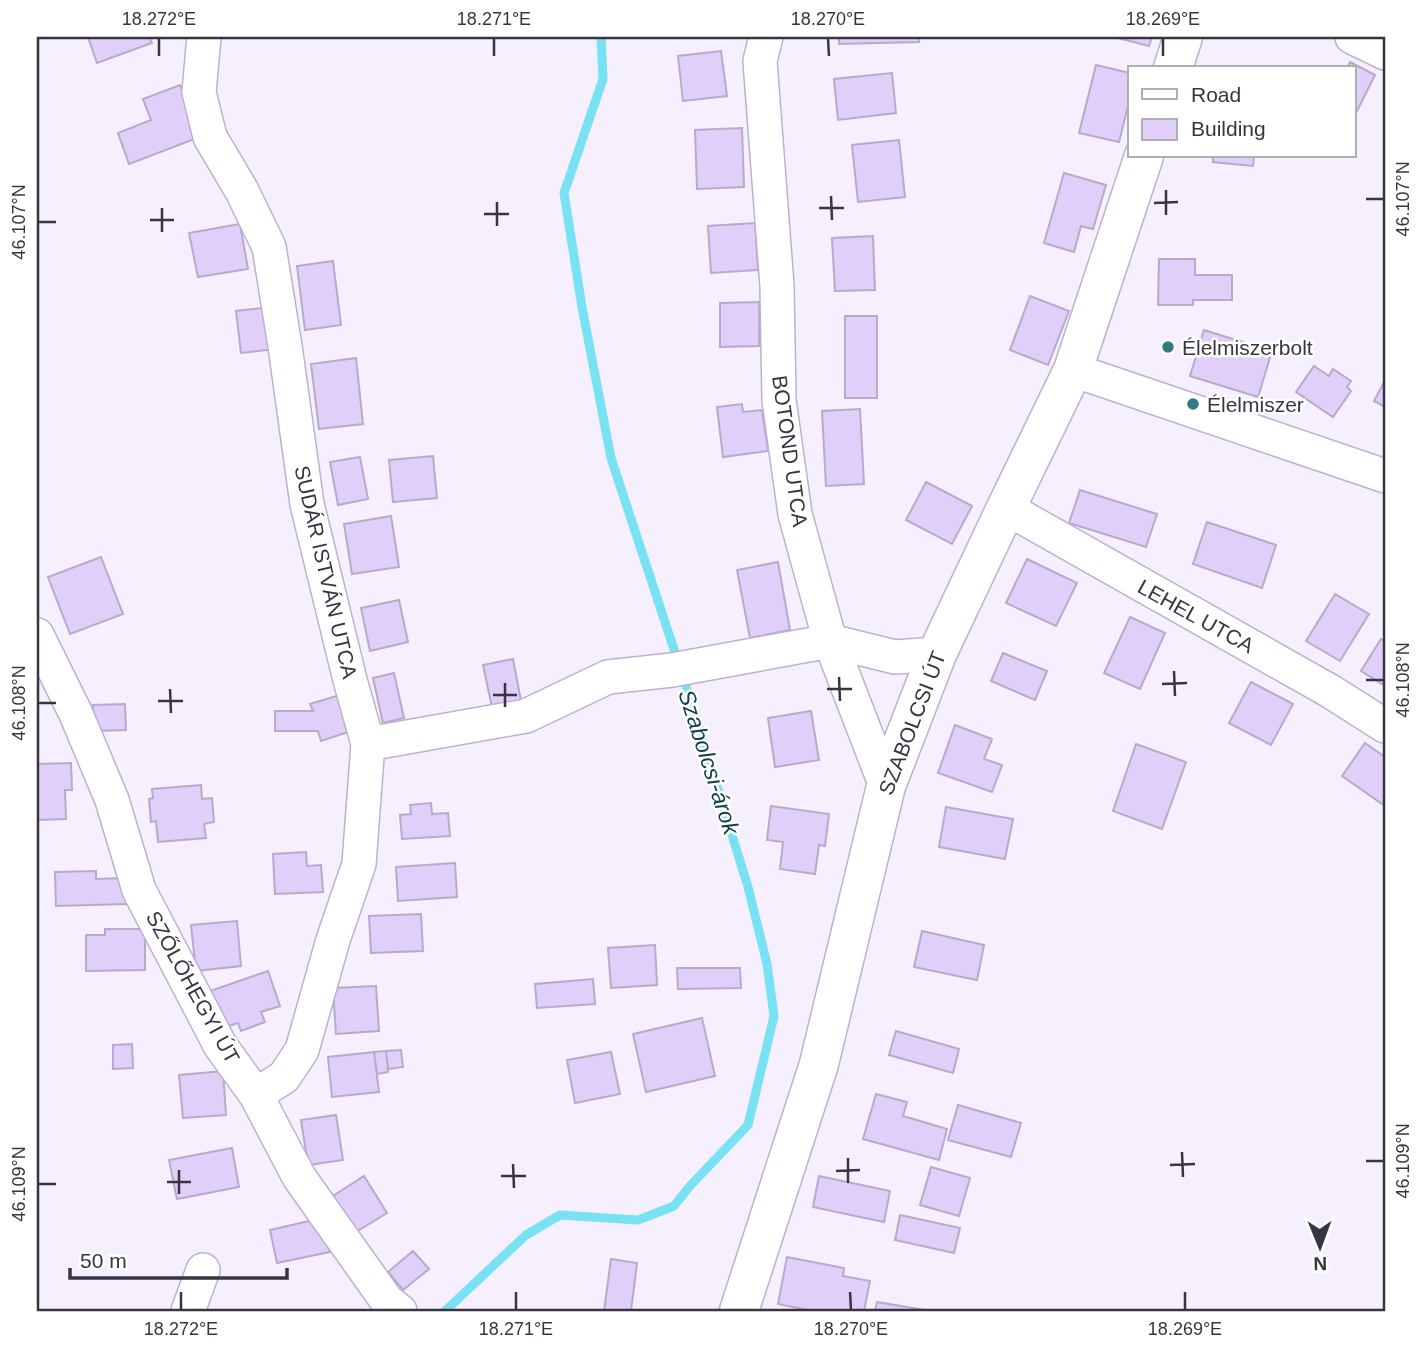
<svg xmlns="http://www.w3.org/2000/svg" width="1422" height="1348" font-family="Arial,sans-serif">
  <rect width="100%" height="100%" fill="#f5effe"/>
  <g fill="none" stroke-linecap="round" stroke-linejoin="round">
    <!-- stream -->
    <path stroke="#78e2f4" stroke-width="9" d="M445,1311L526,1235L560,1215L638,1220L674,1206L690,1186L748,1125L774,1016L767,964L748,887L687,689L611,458L582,307L564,193L603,79L601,37"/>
  </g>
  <!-- building -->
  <path fill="#e0cff9" stroke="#b7aacb" stroke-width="2" d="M88,37H149L152,43L97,63Z
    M839,37H919V42L839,44Z
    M1114,37H1152L1149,46Z
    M721,51L727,96L683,101L678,56Z
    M1350,62L1375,75L1354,117V68H1347Z
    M1096,65L1130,73V98L1119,142L1079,133Z
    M892,73L896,113L838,120L834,79Z
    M180,85L200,137L129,164L118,133L151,120L143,99Z
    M742,128L744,187L697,189L695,130Z
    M899,140L905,197L858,202L852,145Z
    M1213,156H1254L1253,166L1213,162Z
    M1064,173L1106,185L1093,229L1081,226L1074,252L1044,243Z
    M755,223L758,270L711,273L708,226Z
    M240,224L248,269L198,277L189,233Z
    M873,236L875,290L835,291L832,238Z
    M1159,259H1195V275H1232V300H1193V305H1158Z
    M333,261L341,325L305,330L297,266Z
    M1030,296L1069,311L1048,365L1010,350Z
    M759,302V346L720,347V303Z
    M271,307L275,349L241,353L236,311Z
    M845,316H877V398H845Z
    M1204,330L1272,351L1258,397L1190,376Z
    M356,358L363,424L319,429L311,364Z
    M1314,366L1329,376L1333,369L1351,381L1347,387L1351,391L1333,417L1296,392Z
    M1385,380V407L1374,401Z
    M742,404L743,412L762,410L768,451L723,457L717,407Z
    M860,409L864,484L826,486L822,411Z
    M433,456L437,498L393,502L389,460Z
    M360,457L368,499L338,505L330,462Z
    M926,482L972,506L952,544L906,520Z
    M1080,490L1157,514L1146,547L1069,523Z
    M391,516L399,567L352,574L344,524Z
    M1207,522L1276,545L1262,588L1193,564Z
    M101,557L123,614L70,634L48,577Z
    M1027,559L1077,583L1056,626L1006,603Z
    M778,562L790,630L750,638L737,570Z
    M1335,594L1369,614L1340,661L1306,641Z
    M399,600L408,642L370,651L361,608Z
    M1130,617L1165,633L1140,689L1104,673Z
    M1381,639L1385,642V686L1361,671Z
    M1003,653L1047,671L1035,700L991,681Z
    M513,659L522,706L493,712L483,665Z
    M394,673L404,718L383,723L373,678Z
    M1251,682L1293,704L1271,745L1229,723Z
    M340,695L351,731L321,741L318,731H275V711H313L310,704Z
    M125,704L126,730L94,731L93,705Z
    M811,711L819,760L775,767L768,718Z
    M955,725L992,739L984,759L1002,765L992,792L938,773Z
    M1365,743L1385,757V806L1342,776Z
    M1136,744L1186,762L1162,829L1113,811Z
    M71,763L72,790H65L66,819L37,820V764Z
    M201,785L202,799L212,798L214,822L204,824L206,838L158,842L156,821L151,822L149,799L153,798L152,789Z
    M431,803L432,814L448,813L450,836L402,839L400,815L411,814L410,805Z
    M771,806L829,814L825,846L819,845L815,874L780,869L783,842L767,840Z
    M946,807L1013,819L1005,859L939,847Z
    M306,852L307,866L321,865L323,892L275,894L273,854Z
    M455,863L457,897L398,901L396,867Z
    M96,871V879L126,878L127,904L56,906L55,872Z
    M421,914L423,951L371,953L369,916Z
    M237,921L241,966L196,971L191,925Z
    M105,929H145V970L86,971V935H105Z
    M922,931L984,945L977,980L914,967Z
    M655,945L657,985L611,988L608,948Z
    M677,968H740L741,988L678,989Z
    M268,971L280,1006L261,1012L265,1022L241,1031L238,1023L223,1028L210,991Z
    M593,979L595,1004L537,1008L535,984Z
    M376,986L379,1031L336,1034L333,988Z
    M702,1018L715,1076L646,1092L633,1034Z
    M896,1031L959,1049L953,1073L889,1055Z
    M132,1044L133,1068L113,1069V1045Z
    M401,1050L403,1067L388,1069L386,1051Z
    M386,1051L388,1072L377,1074L374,1052Z
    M374,1052L379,1092L332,1097L328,1057Z
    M611,1052L620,1094L575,1103L567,1060Z
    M223,1071L226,1115L183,1118L179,1075Z
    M876,1094L907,1102L903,1116L947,1129L939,1160L863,1139Z
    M958,1105L1021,1123L1011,1157L948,1140Z
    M336,1115L343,1160L308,1165L301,1120Z
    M232,1148L239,1187L177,1199L169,1160Z
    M931,1167L970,1178L959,1216L920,1205Z
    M364,1176L387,1213L356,1232L333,1196Z
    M819,1176L890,1191L884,1222L813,1207Z
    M900,1215L960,1228L954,1253L895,1240Z
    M322,1218L330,1252L277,1263L270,1230Z
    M413,1251L429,1269L403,1290L388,1272Z
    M787,1257L844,1268L843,1276L870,1281L864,1311H813L778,1304Z
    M611,1259L637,1263L631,1311H604Z
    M877,1302L931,1311H875Z"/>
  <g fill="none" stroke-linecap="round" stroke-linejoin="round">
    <!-- minor casing -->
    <g stroke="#beb0d2" stroke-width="36">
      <path id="minor" d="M204,37L199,92L210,137L242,191L269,247L285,346L307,504L350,680L368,744L359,864L333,940L302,1050L284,1077L256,1095
        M766,37L760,61L777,286L779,400L795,514L830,641L886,786
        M1352,37L1385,53
        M1073,370L1385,476
        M1006,508L1330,691L1385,726
        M37,635L76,714L112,800L139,890L220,1045L256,1095L299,1177L387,1301L400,1311
        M368,744L526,716L608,677L672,670L830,641L895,657L937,654
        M188,1311L203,1270"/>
    </g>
    <!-- tertiary casing -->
    <g stroke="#beb0d2" stroke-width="41">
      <path id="tertiary" d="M1173,68L1183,37
        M739,1311L819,1064L886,786L937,654L1006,508L1073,370L1144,156"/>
    </g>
    <!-- minor -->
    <use href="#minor" stroke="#fff" stroke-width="33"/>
    <!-- tertiary -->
    <use href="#tertiary" stroke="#fff" stroke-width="38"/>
  </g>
  <!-- ticks -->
  <path fill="none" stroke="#393441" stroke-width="2.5" d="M159,38V56M494,38V56M828,38L829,56M1163,38V56M1166,190V215M831,196L832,220M1366,199H1384M497,202V226M1154,203L1178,202M162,208V232M819,208H844M484,214H509M150,220H174M38,222H56M1174,671L1175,696M839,677L840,701M1366,680H1384M505,683V707M1162,684L1187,683M170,689L171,713M827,689H852M493,695H517M158,701H183M38,703H56M1182,1152L1183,1177M848,1158V1183M1366,1161H1384M513,1164L514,1188M1170,1165L1195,1164M179,1170V1194M836,1171L860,1170M501,1176H526M167,1182H191M38,1184H56M181,1292V1310M516,1292V1310M850,1292L851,1310M1185,1292V1310"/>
  <!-- markers -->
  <g fill="#337b83" stroke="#fff" stroke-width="2.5">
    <circle cx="1168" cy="347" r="7"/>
    <circle cx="1193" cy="404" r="7"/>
  </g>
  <g text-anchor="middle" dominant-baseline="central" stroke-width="5" stroke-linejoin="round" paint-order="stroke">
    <!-- poi labels -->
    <g font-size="21" fill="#393441" stroke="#fff" text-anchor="start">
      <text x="1182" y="347">Élelmiszerbolt</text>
      <text x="1207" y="404">Élelmiszer</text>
    </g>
    <!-- street labels -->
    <g font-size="21" fill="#393441" stroke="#fff">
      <text transform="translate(790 451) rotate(82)">BOTOND UTCA</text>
      <text transform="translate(326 572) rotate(77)">SUDÁR ISTVÁN UTCA</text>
      <text transform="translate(1196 616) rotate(29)">LEHEL UTCA</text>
      <text transform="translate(912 723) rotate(-69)">SZABOLCSI ÚT</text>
      <text transform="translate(193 987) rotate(61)">SZŐLŐHEGYI ÚT</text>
    </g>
    <!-- water labels -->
    <g font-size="23" font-style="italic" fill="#11424a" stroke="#fff">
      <text transform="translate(709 762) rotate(72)">Szabolcsi-árok</text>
    </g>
  </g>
  <!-- border -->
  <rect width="1422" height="1348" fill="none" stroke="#ffffff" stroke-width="77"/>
  <!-- legend -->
  <rect x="1128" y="66" width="228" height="91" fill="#ffffff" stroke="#b0aeb3" stroke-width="2"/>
  <rect x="1142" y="89" width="35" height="10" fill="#ffffff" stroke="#b0aeb3" stroke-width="2"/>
  <text x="1191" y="102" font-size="21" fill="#393441">Road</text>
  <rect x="1142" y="119" width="35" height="21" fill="#e0cff9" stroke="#b0aeb3" stroke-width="2"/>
  <text x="1191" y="136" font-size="21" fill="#393441">Building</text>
  <!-- north arrow -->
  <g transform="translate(1320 1247) rotate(179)" stroke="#ffffff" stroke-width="5" paint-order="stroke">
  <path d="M0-5L12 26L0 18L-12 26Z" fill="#393441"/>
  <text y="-10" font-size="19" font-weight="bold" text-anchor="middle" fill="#393441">N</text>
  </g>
  <!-- scale -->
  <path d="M70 1268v10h217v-10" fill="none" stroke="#393441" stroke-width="3.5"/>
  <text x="80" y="1268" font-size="21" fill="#393441" stroke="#ffffff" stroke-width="5" paint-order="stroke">50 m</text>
  <rect x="38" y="38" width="1346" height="1272" fill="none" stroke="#393441" stroke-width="2.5"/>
  <g font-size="18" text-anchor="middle" fill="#393441">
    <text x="159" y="25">18.272°E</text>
    <text x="494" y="25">18.271°E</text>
    <text x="828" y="25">18.270°E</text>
    <text x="1163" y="25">18.269°E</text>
    <text transform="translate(1403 199) rotate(-90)" y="6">46.107°N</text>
    <text transform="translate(19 222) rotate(-90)" y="6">46.107°N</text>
    <text transform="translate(1403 680) rotate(-90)" y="6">46.108°N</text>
    <text transform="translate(19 703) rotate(-90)" y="6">46.108°N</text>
    <text transform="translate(1403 1161) rotate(-90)" y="6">46.109°N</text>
    <text transform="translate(19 1184) rotate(-90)" y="6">46.109°N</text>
    <text x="181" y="1335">18.272°E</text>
    <text x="516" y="1335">18.271°E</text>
    <text x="851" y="1335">18.270°E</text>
    <text x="1185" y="1335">18.269°E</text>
  </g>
</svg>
